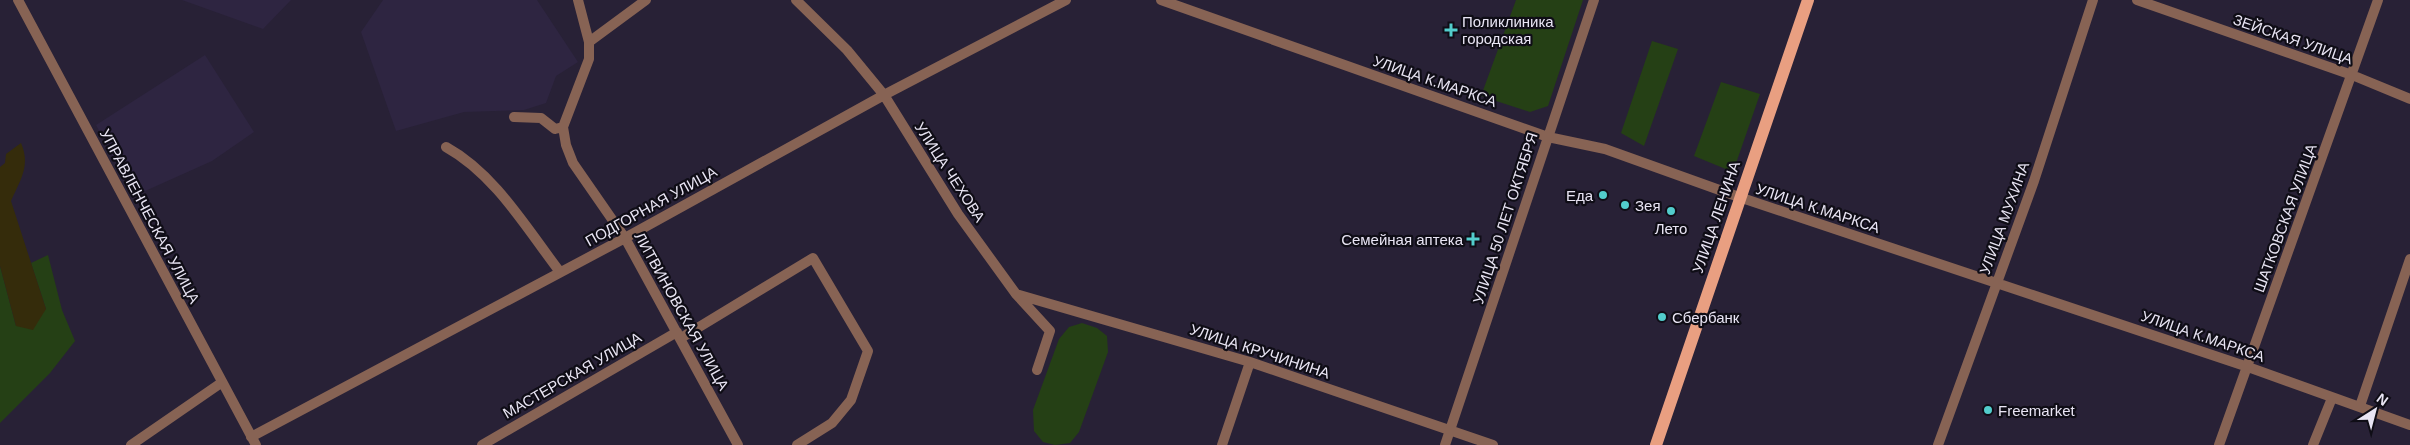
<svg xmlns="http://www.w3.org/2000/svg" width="2410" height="445" font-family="Helvetica,sans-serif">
  <rect width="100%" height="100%" fill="#282136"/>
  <!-- built -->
  <path fill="#2e2541" d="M182,0H291L263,29Z
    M383,0H537L578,62L556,76L546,103L524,110L464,112L396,131L361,32Z
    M205,55L254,132L212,161L134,196L96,125Z"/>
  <!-- green -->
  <path fill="#254015" d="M1516,0H1583L1548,106L1530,112L1481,96Z
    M1652,41L1678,49L1644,146L1621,133Z
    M1721,82L1760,94L1733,172L1694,156Z
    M48,255L62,310L75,341L50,373L0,423V266L16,326L46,309L31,263Z
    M1082,323L1097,328L1107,336L1108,352L1079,432L1070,443L1055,445L1043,442L1034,431L1033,410L1059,339L1069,327Z"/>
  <!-- sand -->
  <path fill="#352c0b" d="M21,143C31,166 20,180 11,201L46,309L33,330L16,326L0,266V167L5,163L6,154Z"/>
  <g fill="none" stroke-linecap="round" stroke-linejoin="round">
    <!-- minor -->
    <path stroke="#876354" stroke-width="10" d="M18,0L256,445
      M578,0L589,42V59L563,127L566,145L573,163L625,238L738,445
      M796,0L847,50L884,95L958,214L1016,294L1050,331L1037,370
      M1161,0L1548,137L1605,149L1739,197L2248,367L2410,425
      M2137,0L2352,75L2410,99
      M589,42L646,0
      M514,117L541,118L555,129L563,127
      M446,147C495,174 527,229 560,272
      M1016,294L1250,362L1493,445
      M681,338L813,258L868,351L851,400L832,423L797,445
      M2360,406L2410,259
      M251,437L625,238L884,95L1066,0
      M131,445L221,383
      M482,445L677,332
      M1222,445L1250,362
      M1445,445L1594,0
      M1938,445L2034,181L2093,0
      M2219,445L2378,0
      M2313,445L2332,398"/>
    <!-- major -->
    <path stroke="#e99f81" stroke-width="12" d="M1656,445L1808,0"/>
  </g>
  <!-- markers -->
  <g fill="#52cdcc" stroke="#0f0d16" stroke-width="2">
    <path d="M1448.5 22.5h5v5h5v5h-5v5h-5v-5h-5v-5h5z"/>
    <circle cx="1603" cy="195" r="5"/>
    <circle cx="1625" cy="205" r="5"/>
    <circle cx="1671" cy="211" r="5"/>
    <path d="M1470.5 231.5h5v5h5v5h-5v5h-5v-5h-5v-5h5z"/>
    <circle cx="1662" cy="317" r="5"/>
    <circle cx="1988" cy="410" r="5"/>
  </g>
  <g text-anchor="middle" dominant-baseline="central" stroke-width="4.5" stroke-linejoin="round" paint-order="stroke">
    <!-- poi labels -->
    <g font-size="15" fill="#e9e5f4" stroke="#0f0d16" text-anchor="start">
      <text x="1462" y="21">Поликлиника<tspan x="1462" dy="17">городская</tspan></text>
      <text x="1593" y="195" text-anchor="end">Еда</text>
      <text x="1635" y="205">Зея</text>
      <text x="1671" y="228" text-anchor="middle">Лето</text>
      <text x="1463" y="239" text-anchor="end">Семейная аптека</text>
      <text x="1672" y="317">Сбербанк</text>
      <text x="1998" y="410">Freemarket</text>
    </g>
    <!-- street labels -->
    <g font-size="15" fill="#e9e5f4" stroke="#0f0d16">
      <text transform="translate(2293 39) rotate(19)">ЗЕЙСКАЯ УЛИЦА</text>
      <text transform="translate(1435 81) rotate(19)">УЛИЦА К.МАРКСА</text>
      <text transform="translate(950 172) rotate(57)">УЛИЦА ЧЕХОВА</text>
      <text transform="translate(651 206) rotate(-29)">ПОДГОРНАЯ УЛИЦА</text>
      <text transform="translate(1818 208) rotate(18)">УЛИЦА К.МАРКСА</text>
      <text transform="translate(150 216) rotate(62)">УПРАВЛЕНЧЕСКАЯ УЛИЦА</text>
      <text transform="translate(1716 217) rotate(-71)">УЛИЦА ЛЕНИНА</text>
      <text transform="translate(1505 218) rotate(-72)">УЛИЦА 50 ЛЕТ ОКТЯБРЯ</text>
      <text transform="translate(2004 218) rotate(-70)">УЛИЦА МУХИНА</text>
      <text transform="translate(2285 218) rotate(-70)">ШАТКОВСКАЯ УЛИЦА</text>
      <text transform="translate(682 311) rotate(61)">ЛИТВИНОВСКАЯ УЛИЦА</text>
      <text transform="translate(2203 336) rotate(19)">УЛИЦА К.МАРКСА</text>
      <text transform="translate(1260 351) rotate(18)">УЛИЦА КРУЧИНИНА</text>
      <text transform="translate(572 375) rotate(-30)">МАСТЕРСКАЯ УЛИЦА</text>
    </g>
  </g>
  <!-- north arrow -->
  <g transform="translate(2375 410) rotate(36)" stroke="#0f0d16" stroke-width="4" paint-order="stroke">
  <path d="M0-4L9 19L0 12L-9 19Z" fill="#e9e5f4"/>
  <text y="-8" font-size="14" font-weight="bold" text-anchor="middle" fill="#e9e5f4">N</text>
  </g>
</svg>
